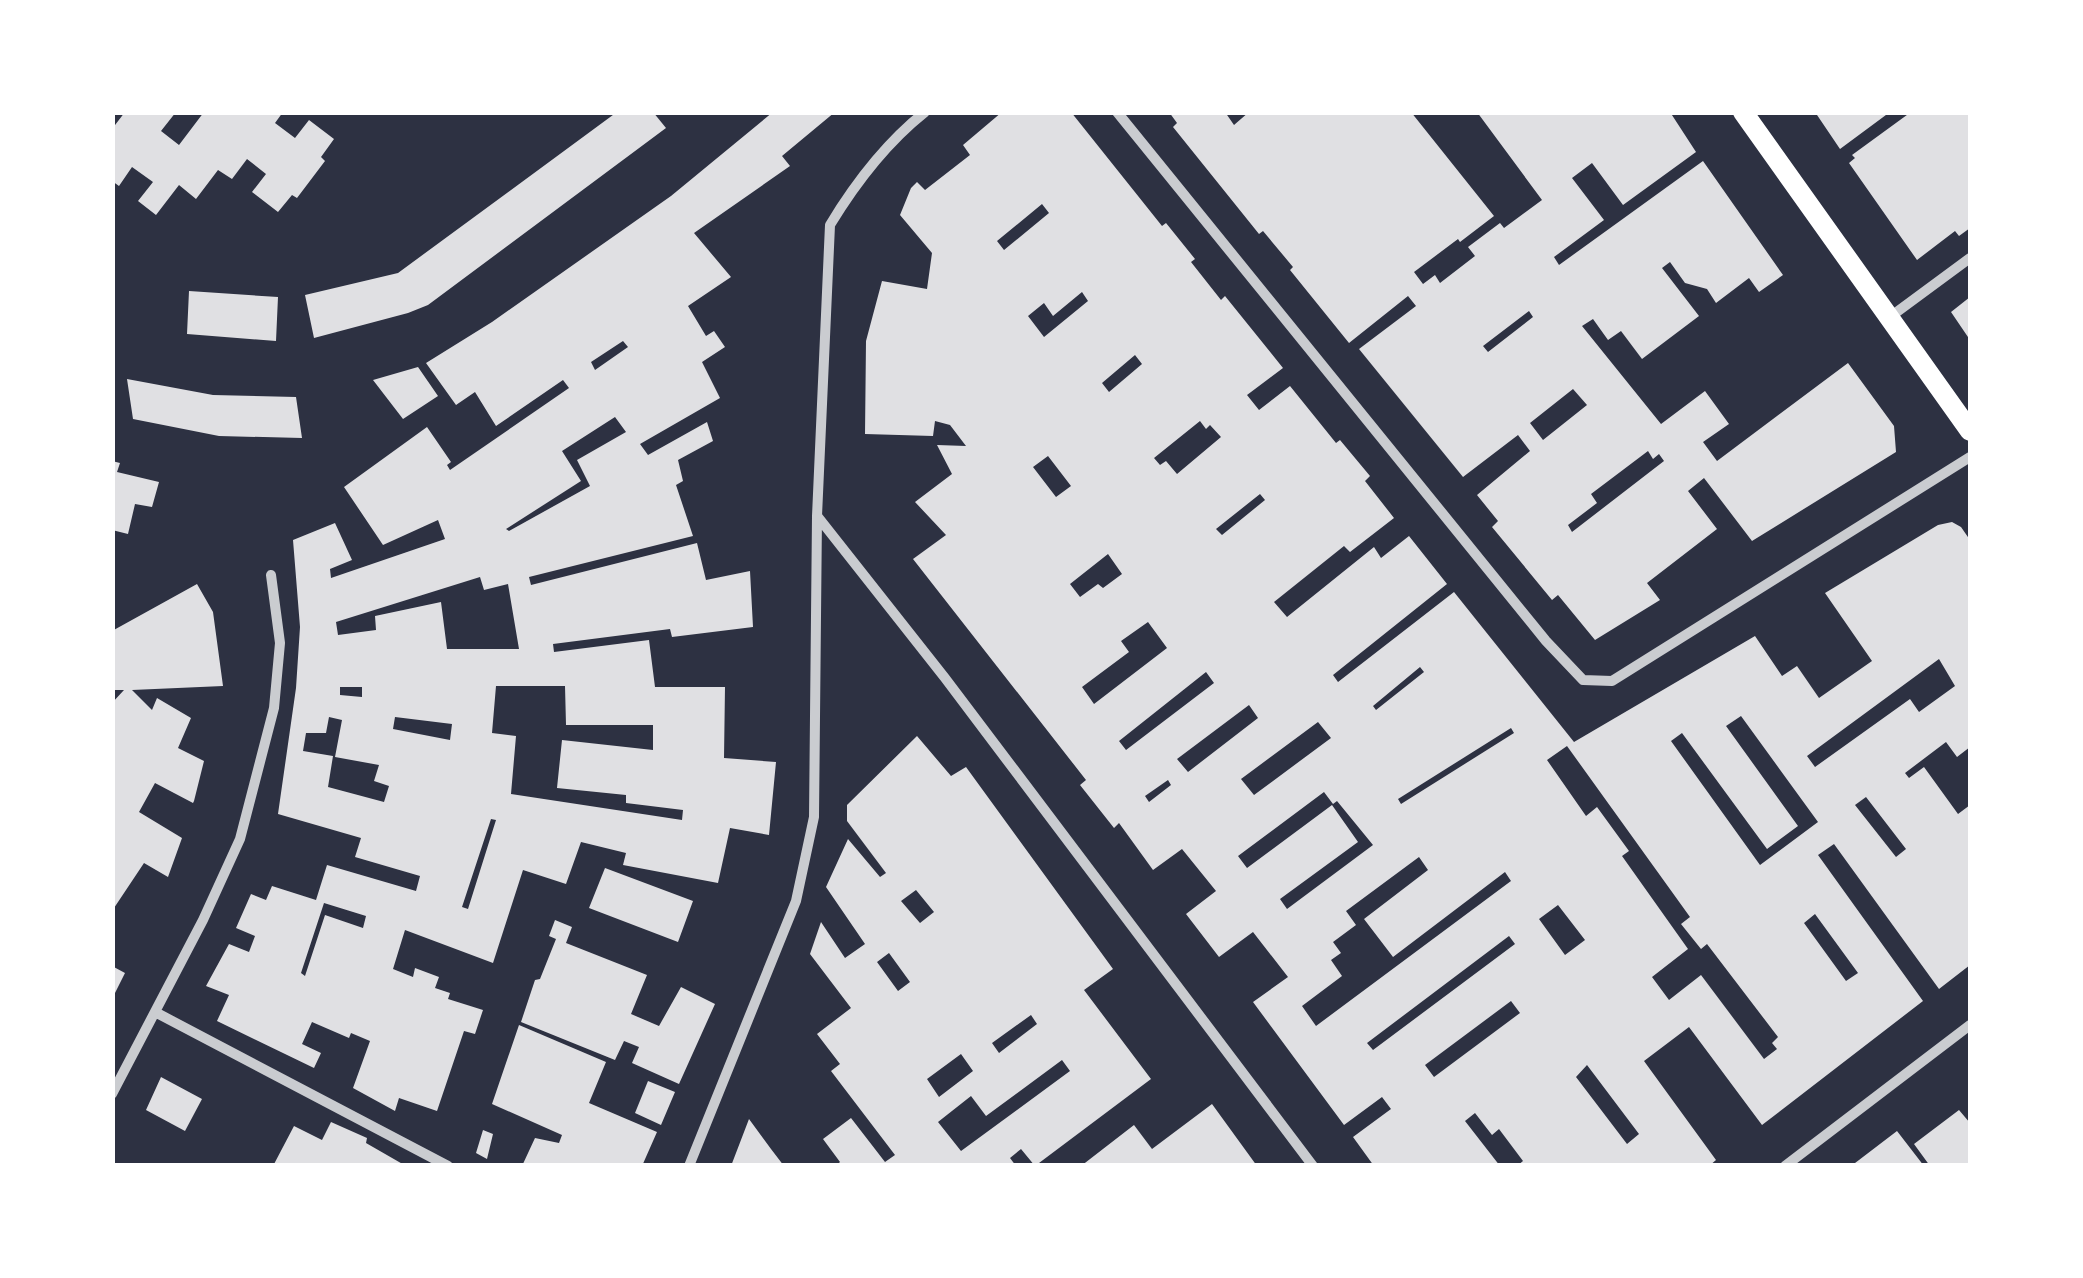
<svg xmlns="http://www.w3.org/2000/svg" width="2083" height="1278" font-family="'Alegreya Sans',sans-serif">
  <rect width="100%" height="100%" fill="#2d3142"/>
  <!-- building -->
  <path fill="#e0e0e3" fill-rule="evenodd" d="M125,112H176L161,131L179,145L204,112H283L275,123L295,138L309,120L334,139L321,157L325,161L297,198L292,195L278,212L252,192L266,174L247,159L232,179L218,170L196,199L179,185L156,215L138,201L153,182L132,167L119,186L112,181V129Z
    M617,112H653L666,128L428,305L408,313L314,338L305,295L398,273Z
    M773,112H835L782,156L790,166L694,233L731,277L688,306L706,336L714,331L725,347L702,362L720,398L640,444L648,455L707,422L713,441L678,460L683,481L676,485L693,536L529,577L531,585L697,543L706,580L750,571L753,627L672,637L670,629L553,644L554,652L649,640L655,687H725L724,758L776,762L769,835L730,828L718,883L623,865L626,853L581,842L566,884L523,870L493,963L405,930L393,969L413,977L415,968L439,977L435,988L450,993L448,999L483,1010L475,1034L464,1031L437,1111L399,1098L395,1111L353,1088L370,1041L351,1033L349,1038L312,1022L302,1044L321,1053L314,1068L217,1021L229,995L206,986L229,944L249,952L255,936L236,928L251,894L266,900L272,886L316,900L327,865L416,891L420,876L355,857L361,838L278,814L296,688L300,627L293,540L335,523L352,560L330,569L331,578L445,539L438,520L383,545L344,487L427,427L451,462L447,465L450,470L569,388L563,380L496,426L475,392L456,405L426,363L492,322L671,196ZM623,341L628,347L595,370L591,362ZM615,417L626,432L577,460L590,486L509,531L506,529L581,481L562,451ZM480,577L484,590L508,584L519,649H447L441,602L375,616L376,630L338,635L336,622ZM496,686H565L566,725H653V750L562,740L557,788L626,795V803L683,810L682,820L511,794L516,736L492,733ZM340,687H362V697L340,695ZM329,717L342,720L335,757L379,765L374,781L389,786L384,802L328,787L333,756L303,751L306,733H326ZM395,717L452,724L450,740L393,729ZM491,819L496,820L468,909L462,907ZM324,903L366,916L363,928L325,915L305,976L301,973Z
    M1002,112H1071L1162,226L1166,223L1195,259L1191,262L1221,300L1225,296L1283,368L1247,395L1259,410L1290,386L1336,443L1340,440L1370,476L1365,481L1394,518L1350,552L1344,546L1274,602L1287,617L1374,547L1381,558L1409,536L1447,584L1333,675L1338,682L1454,592L1574,742L1755,636L1782,676L1797,666L1819,698L1872,661L1825,593L1938,525L1952,522L1961,527L1970,540V747L1957,757L1946,742L1905,773L1909,778L1924,767L1958,814L1970,805V965L1939,989L1834,844L1818,855L1923,1001L1762,1125L1689,1027L1644,1061L1716,1160L1709,1166H1517L1523,1161L1499,1129L1492,1135L1475,1113L1465,1121L1500,1166H1374L1353,1137L1391,1109L1382,1097L1344,1125L1253,1002L1288,977L1253,932L1219,957L1186,914L1216,891L1182,849L1153,870L1119,823L1114,828L1080,785L1086,780L913,559L946,535L915,502L952,474L937,445L966,446L950,425L935,421L933,436L865,434L866,341L882,281L927,289L932,253L900,215L911,188L917,182L925,190L970,155L963,145ZM1042,204L1049,213L1004,250L997,241ZM1082,292L1088,301L1044,337L1028,316L1044,303L1053,316ZM1135,355L1142,364L1109,392L1102,383ZM1200,421L1206,429L1210,425L1221,437L1177,474L1166,461L1160,465L1154,458ZM1048,456L1071,486L1056,497L1033,467ZM1260,494L1265,500L1222,535L1216,529ZM1108,554L1122,574L1103,588L1098,584L1080,597L1070,584ZM1148,622L1167,648L1094,704L1082,687L1129,652L1121,641ZM1939,659L1955,686L1919,712L1910,699L1815,767L1807,756ZM1420,667L1424,672L1376,710L1373,706ZM1206,672L1214,683L1126,750L1119,741ZM1249,705L1258,718L1188,772L1177,759ZM1741,716L1818,822L1760,865L1671,741L1682,733L1767,849L1798,826L1726,726ZM1318,722L1331,738L1254,795L1241,779ZM1511,728L1514,733L1401,804L1398,799ZM1567,746L1690,917L1681,924L1701,949L1707,944L1778,1037L1772,1043L1777,1049L1764,1059L1701,975L1669,1000L1652,977L1688,949L1622,856L1629,851L1597,807L1586,816L1547,760ZM1168,780L1171,785L1149,802L1145,796ZM1324,792L1333,804L1337,801L1373,845L1287,909L1280,899L1358,842L1332,805L1247,868L1238,856ZM1866,797L1906,849L1896,857L1855,805ZM1419,857L1428,870L1364,919L1393,957L1505,872L1511,881L1316,1026L1302,1006L1342,976L1331,960L1341,953L1333,942L1356,925L1346,911ZM1558,905L1585,940L1565,955L1539,919ZM1815,914L1858,973L1846,981L1804,923ZM1509,936L1515,944L1373,1050L1367,1043ZM1511,1001L1520,1013L1434,1077L1425,1065ZM1587,1065L1639,1134L1627,1144L1576,1077Z
    M1169,112H1225L1234,125L1249,112H1411L1494,216L1460,242L1458,239L1414,272L1423,284L1435,275L1440,283L1475,256L1468,247L1500,223L1504,228L1542,200L1477,112H1670L1696,152L1623,205L1592,163L1572,178L1604,220L1554,257L1559,265L1703,161L1783,275L1759,292L1749,278L1716,303L1707,289L1685,283L1670,262L1662,268L1699,316L1642,359L1621,331L1608,340L1593,319L1582,326L1661,424L1705,391L1729,424L1703,442L1717,461L1848,363L1894,426L1896,452L1752,541L1704,478L1688,491L1717,529L1647,583L1660,600L1595,640L1558,595L1552,600L1492,527L1498,521L1477,495L1530,451L1518,435L1463,477L1359,349L1416,306L1408,296L1349,343L1290,270L1293,267L1263,231L1259,234L1173,127L1177,123ZM1529,311L1533,317L1488,352L1483,346ZM1573,389L1587,405L1543,440L1530,423ZM1648,451L1653,459L1659,454L1664,461L1572,532L1568,525L1597,503L1591,494Z
    M1815,112H1890L1840,149Z
    M1911,112H1970V228L1959,236L1955,231L1917,260L1849,163L1855,158L1852,155Z
    M189,291L278,297L276,341L187,334Z
    M1970,297V340L1951,312Z
    M418,367L438,396L403,419L373,380Z
    M127,379L213,395L296,397L302,438L219,436L133,419Z
    M112,461L120,463L117,472L159,482L152,507L135,504L128,534L112,530Z
    M197,584L213,612L223,686L132,690L152,710L157,698L191,718L178,748L204,761L194,801L193,803L155,783L139,812L182,838L168,877L144,863L112,911V703L124,690H112V631Z
    M917,736L951,776L966,767L1113,969L1084,990L1151,1079L1035,1166L1021,1149L1010,1158L1016,1166H836L840,1162L823,1139L851,1118L885,1162L895,1155L831,1071L840,1064L817,1034L851,1008L810,954L821,922L845,958L865,944L826,887L848,839L880,877L886,873L847,821V805ZM916,890L934,912L920,923L901,901ZM889,953L910,982L898,991L877,962ZM1031,1015L1037,1024L999,1053L992,1043ZM961,1054L973,1071L939,1097L927,1079ZM1062,1060L1070,1071L961,1151L938,1122L971,1096L986,1116Z
    M605,868L693,901L678,942L589,908Z
    M555,920L572,927L566,943L647,975L631,1014L659,1026L681,987L715,1004L679,1084L632,1063L639,1047L624,1041L615,1060L521,1022L535,980L540,979L556,939L549,936Z
    M112,966L125,973L112,999Z
    M519,1025L606,1062L589,1103L657,1132L642,1166H522L535,1138L559,1143L562,1135L492,1104Z
    M161,1077L202,1099L185,1131L146,1110Z
    M648,1081L675,1092L661,1125L635,1113Z
    M1212,1104L1257,1166H1081L1134,1125L1152,1149Z
    M1959,1110L1970,1123V1166H1930L1914,1144Z
    M749,1119L771,1149L784,1166H731Z
    M331,1122L367,1138L366,1143L406,1166H273L294,1126L322,1140Z
    M483,1130L493,1134L487,1159L476,1153Z
    M1897,1131L1924,1166H1851L1859,1160Z"/>
  <g fill="none" stroke-linecap="round" stroke-linejoin="round">
    <!-- minor -->
    <path stroke="#caccd0" stroke-width="10" d="M1117,112L1546,641L1583,680L1612,681L1970,457
      M1890,317L1970,258
      M818,517L945,678L1313,1166
      M155,1012L448,1166
      M112,1094L203,920L240,839L274,708L280,643L271,575
      M689,1166L796,901L814,817L817,516L830,225C856,182 886,143 925,112
      M1785,1166L1970,1025"/>
    <!-- secondary -->
    <path stroke="#fff" stroke-width="20" d="M1743,112L1970,431"/>
  </g>
  <!-- border -->
  <rect width="2083" height="1278" fill="none" stroke="#ffffff" stroke-width="230"/>
</svg>
